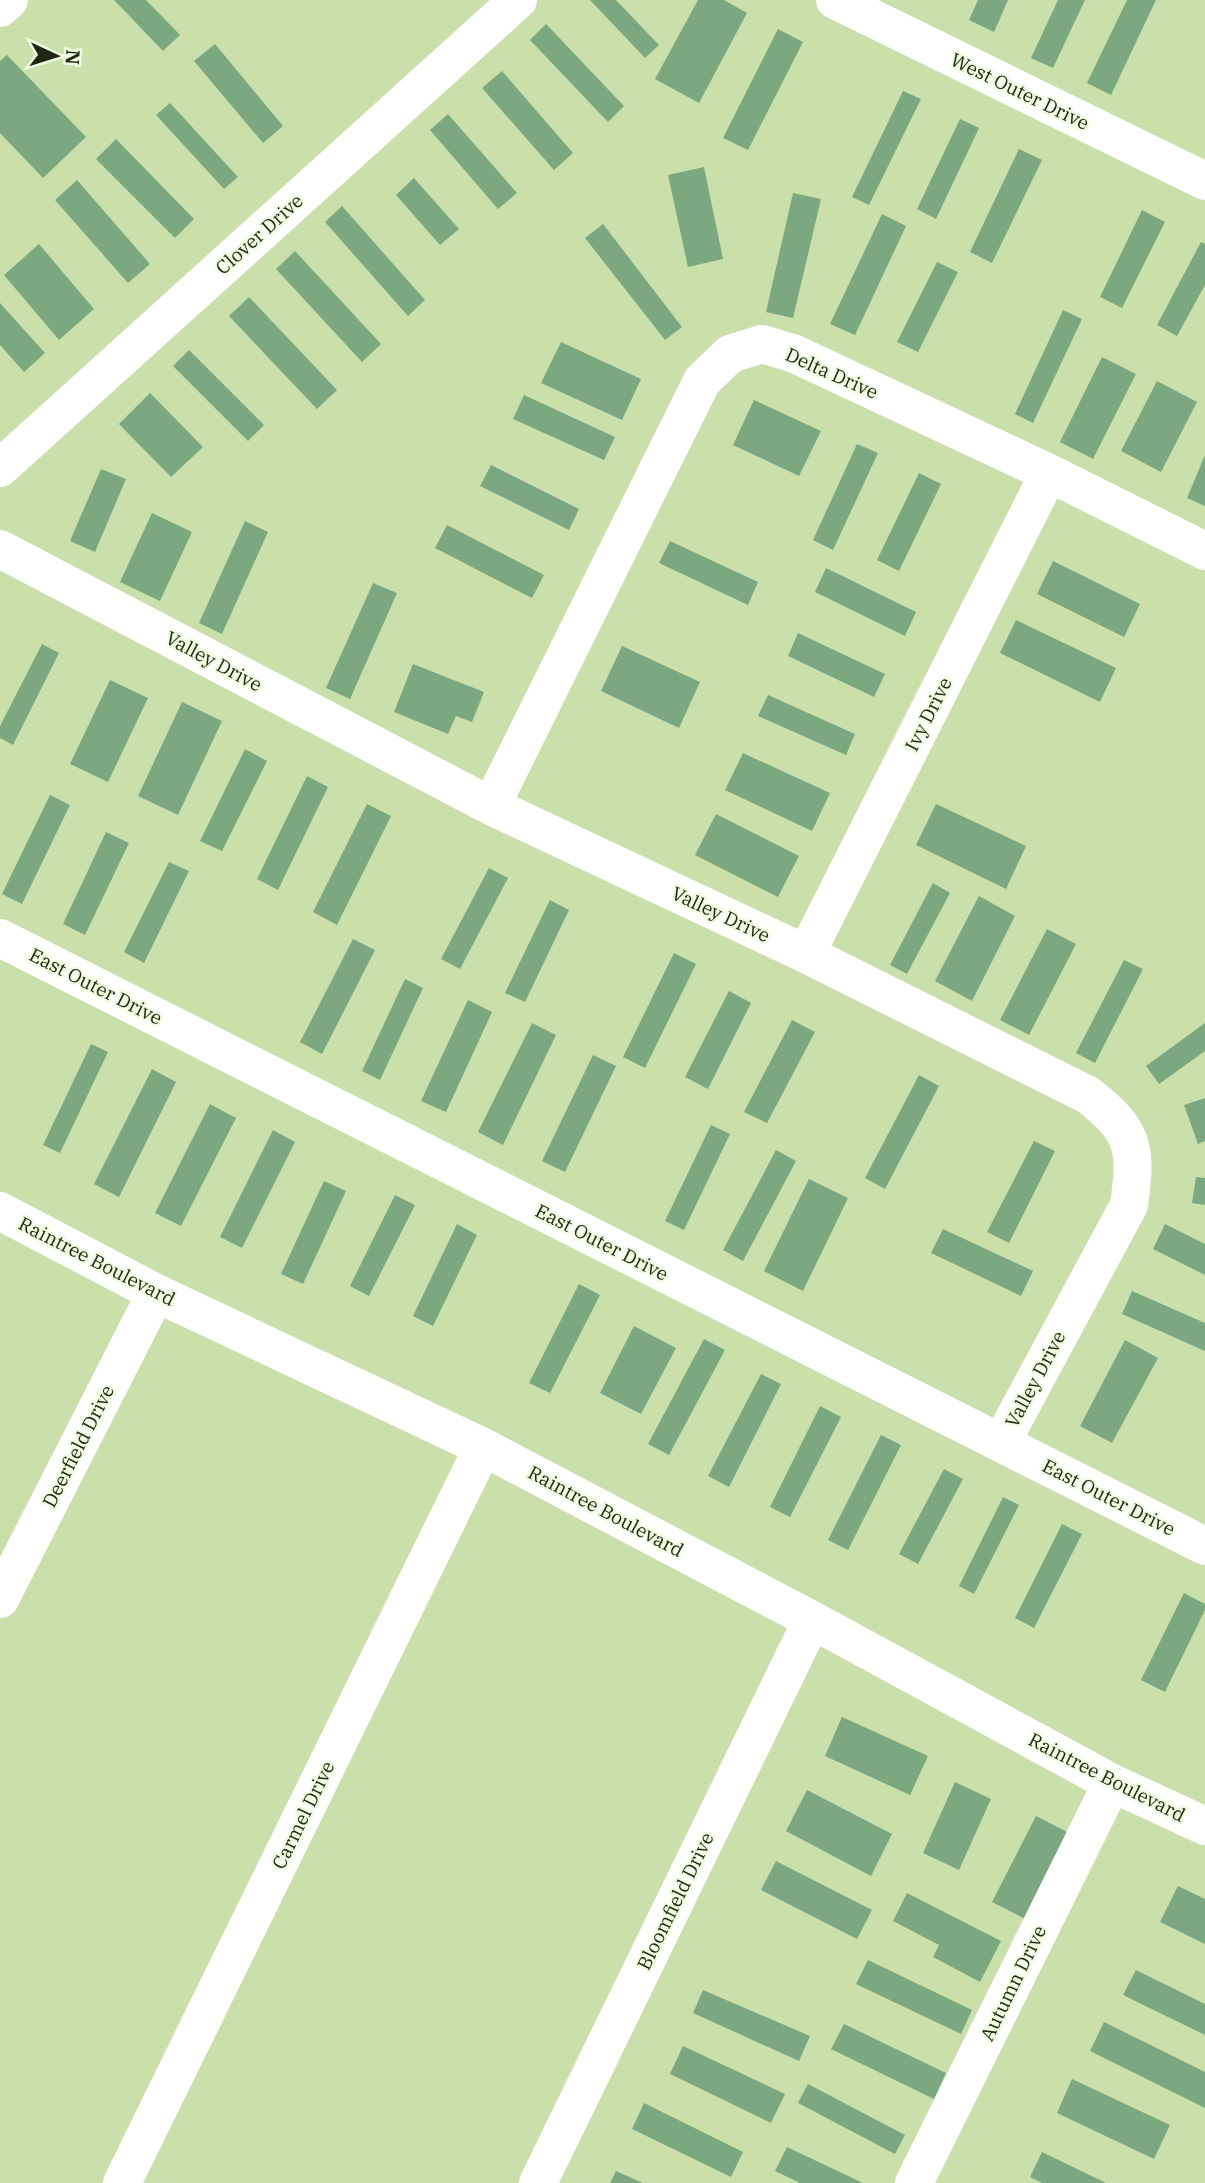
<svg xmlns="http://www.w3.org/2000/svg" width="1205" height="2183" font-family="'IBM Plex Serif',serif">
  <rect width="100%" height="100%" fill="#c9e0aa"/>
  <!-- building -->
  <path fill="#7ca880" d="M114,0H146L180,35L163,51Z
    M590,0H616L659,45L645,58Z
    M698,0H724L747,13L699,103L655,79Z
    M978,0H1008L994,32L969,20Z
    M1058,0H1085L1053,68L1031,58Z
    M1127,0H1156L1111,95L1087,83Z
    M546,24L624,106L608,122L530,40Z
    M778,29L803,42L748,150L723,138Z
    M215,44L283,126L263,143L194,61Z
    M7,55L86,137L43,178L0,133V61Z
    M502,71L573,153L554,170L482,88Z
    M903,91L921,99L869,205L852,197Z
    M170,103L238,177L224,189L156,115Z
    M448,114L517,193L498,209L430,130Z
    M960,119L979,128L936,219L917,209Z
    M116,139L194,219L175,238L96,159Z
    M1019,149L1042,160L992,263L970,252Z
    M704,167L723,259L688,267L668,175Z
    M414,178L459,229L440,245L396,195Z
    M77,180L150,264L128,283L55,200Z
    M793,193L821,199L793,318L766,312Z
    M342,206L425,300L408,316L325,222Z
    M1142,210L1165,222L1122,308L1100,297Z
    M882,214L906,226L855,335L830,324Z
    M603,224L682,327L665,340L585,238Z
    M1201,242L1205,244V285L1177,336L1157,325Z
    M39,244L94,309L59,340L4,275Z
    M295,251L381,344L362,362L276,269Z
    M937,262L958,272L918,352L897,342Z
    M249,297L337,390L317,409L229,316Z
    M0,303L45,353L24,372L0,345Z
    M1063,310L1082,319L1033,423L1015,414Z
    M561,342L641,379L622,420L541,383Z
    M189,350L264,425L248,441L173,366Z
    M1102,357L1136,374L1093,459L1060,442Z
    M1157,381L1197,402L1161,472L1121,451Z
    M150,393L203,447L171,477L119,424Z
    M524,395L615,437L604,460L513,419Z
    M754,400L821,431L799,476L733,445Z
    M857,444L878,453L833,550L813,540Z
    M1205,455V506L1187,498Z
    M491,465L579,509L569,530L480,486Z
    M101,469L126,479L95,552L70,541Z
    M919,473L941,484L899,571L877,560Z
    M152,513L192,532L160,601L120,582Z
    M245,521L268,532L222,634L199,623Z
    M447,525L544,575L532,598L435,548Z
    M670,541L758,582L748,605L659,563Z
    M1053,561L1140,604L1124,637L1037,594Z
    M826,568L916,612L905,636L815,592Z
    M373,583L397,593L350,699L326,688Z
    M1016,620L1116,668L1100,702L1000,653Z
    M798,633L885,674L874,697L788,656Z
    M42,644L59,653L13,745L0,738V726Z
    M622,646L700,682L679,728L601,691Z
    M413,664L484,692L472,722L456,716L448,734L394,712Z
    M110,680L148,698L108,782L70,764Z
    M768,695L855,734L846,755L758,716Z
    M182,702L222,721L178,815L138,796Z
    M245,749L267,761L222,851L200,841Z
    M743,753L830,793L812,831L725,790Z
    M307,776L328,787L278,890L257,879Z
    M50,795L70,805L22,904L2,894Z
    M367,804L391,816L337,925L313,912Z
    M936,804L1026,846L1006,889L916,845Z
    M716,814L799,856L778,897L695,855Z
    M106,832L129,843L85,935L63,924Z
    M169,862L189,871L144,963L124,952Z
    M489,868L508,878L460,969L441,959Z
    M933,883L950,893L907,974L890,965Z
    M979,896L1015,916L972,1001L935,981Z
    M550,900L569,910L525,1002L505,993Z
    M1047,929L1076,944L1029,1035L1000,1020Z
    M353,939L375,950L322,1054L300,1042Z
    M674,953L696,964L645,1068L623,1057Z
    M1124,960L1143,969L1095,1063L1076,1053Z
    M405,979L423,988L380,1080L362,1071Z
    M729,991L751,1003L708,1089L685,1077Z
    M468,1000L492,1012L446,1112L421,1101Z
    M792,1020L815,1032L767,1123L744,1112Z
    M532,1023L556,1035L503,1145L478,1132Z
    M1205,1023V1051L1159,1084L1146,1066Z
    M91,1044L108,1052L60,1153L43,1145Z
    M593,1055L616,1066L565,1172L542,1161Z
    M152,1069L176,1082L119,1197L94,1184Z
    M919,1075L939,1086L885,1189L865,1178Z
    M1205,1098V1141L1198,1144L1184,1105Z
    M210,1104L236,1118L181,1226L155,1213Z
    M711,1125L730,1134L684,1230L665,1221Z
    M273,1130L295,1142L242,1248L220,1237Z
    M1034,1141L1055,1151L1009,1243L987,1232Z
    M776,1150L796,1161L743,1261L723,1250Z
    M1196,1177L1205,1178V1205L1192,1203Z
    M809,1179L848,1198L803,1291L764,1271Z
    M324,1181L346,1191L303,1284L281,1274Z
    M395,1195L415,1205L369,1296L350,1286Z
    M457,1224L477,1235L433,1326L413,1316Z
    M1165,1224L1205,1244V1275L1153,1249Z
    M943,1229L1033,1271L1021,1296L931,1253Z
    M579,1284L600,1295L550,1393L529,1383Z
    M1132,1291L1205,1323V1351L1122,1314Z
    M634,1326L676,1348L641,1414L600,1393Z
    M704,1339L725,1350L669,1455L648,1444Z
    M1125,1340L1158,1358L1112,1443L1080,1426Z
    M761,1374L781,1384L729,1487L708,1476Z
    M820,1406L841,1417L790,1517L770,1507Z
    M881,1435L901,1445L848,1550L828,1540Z
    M944,1469L963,1479L918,1564L899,1554Z
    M1003,1497L1019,1505L974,1594L959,1586Z
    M1062,1524L1082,1534L1034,1628L1015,1618Z
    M1184,1593L1205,1604V1610L1165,1692L1141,1680Z
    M842,1717L928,1756L910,1795L825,1756Z
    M955,1782L991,1799L959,1870L923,1853Z
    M807,1790L892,1834L871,1876L786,1831Z
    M1036,1816L1075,1836L1031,1922L992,1902Z
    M776,1861L872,1910L857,1939L761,1890Z
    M1178,1886L1205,1899V1944L1160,1922Z
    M907,1893L1001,1941L980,1982L933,1957L939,1945L893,1921Z
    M868,1960L972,2010L961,2034L856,1984Z
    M1136,1970L1205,2004V2035L1123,1995Z
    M703,1990L810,2036L799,2061L693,2013Z
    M1104,2022L1205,2072V2108L1090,2051Z
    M844,2024L946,2073L934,2099L831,2049Z
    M683,2046L785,2094L771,2123L670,2074Z
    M1072,2079L1170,2125L1154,2159L1057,2113Z
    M808,2084L905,2135L895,2154L798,2103Z
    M644,2103L743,2152L731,2177L632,2129Z
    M787,2147L863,2183H800L775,2171Z
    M1042,2152L1106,2183H1042L1030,2177Z
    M616,2171L643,2183H610Z"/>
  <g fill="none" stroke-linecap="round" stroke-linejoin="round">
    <!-- street -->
    <path stroke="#fff" stroke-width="38" d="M835,0L1205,181
      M0,8L9,0
      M0,468L518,0
      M0,549L491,806L806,954L1088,1095C1134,1131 1137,1147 1129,1205L1001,1443
      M491,806L702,381L730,354L762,344L795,354L1049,473L1205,551
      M0,938L1205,1546
      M806,954L1049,473
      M0,1211L156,1293L483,1447L812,1620L1112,1783L1205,1826
      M0,1599L156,1293
      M122,2183L483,1447
      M538,2183L812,1620
      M914,2183L1112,1783"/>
  </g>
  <g text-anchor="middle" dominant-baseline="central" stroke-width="5" stroke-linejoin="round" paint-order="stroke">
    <!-- street labels -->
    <g font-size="19" fill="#1f2713" stroke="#f0fce1">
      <text transform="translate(1020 91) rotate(26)">West Outer Drive</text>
      <text transform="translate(259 234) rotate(-42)">Clover Drive</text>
      <text transform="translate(832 373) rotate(24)">Delta Drive</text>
      <text transform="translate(214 661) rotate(28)">Valley Drive</text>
      <text transform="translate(928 714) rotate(-63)">Ivy Drive</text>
      <text transform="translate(721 914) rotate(25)">Valley Drive</text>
      <text transform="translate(96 986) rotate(27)">East Outer Drive</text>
      <text transform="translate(602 1242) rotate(27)">East Outer Drive</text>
      <text transform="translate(97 1261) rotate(27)">Raintree Boulevard</text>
      <text transform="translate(1035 1379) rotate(-62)">Valley Drive</text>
      <text transform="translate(78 1446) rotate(-63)">Deerfield Drive</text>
      <text transform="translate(1109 1497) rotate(27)">East Outer Drive</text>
      <text transform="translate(606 1511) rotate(28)">Raintree Boulevard</text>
      <text transform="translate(1107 1777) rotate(27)">Raintree Boulevard</text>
      <text transform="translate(303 1815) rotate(-64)">Carmel Drive</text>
      <text transform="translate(675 1901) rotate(-64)">Bloomfield Drive</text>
      <text transform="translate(1013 1983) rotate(-64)">Autumn Drive</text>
    </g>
  </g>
  <!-- north arrow -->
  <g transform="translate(56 56) rotate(94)" stroke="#f0fce1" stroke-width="5" paint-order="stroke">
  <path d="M0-5L12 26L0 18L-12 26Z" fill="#1f2713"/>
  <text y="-10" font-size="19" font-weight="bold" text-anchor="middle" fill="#1f2713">N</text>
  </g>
</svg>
